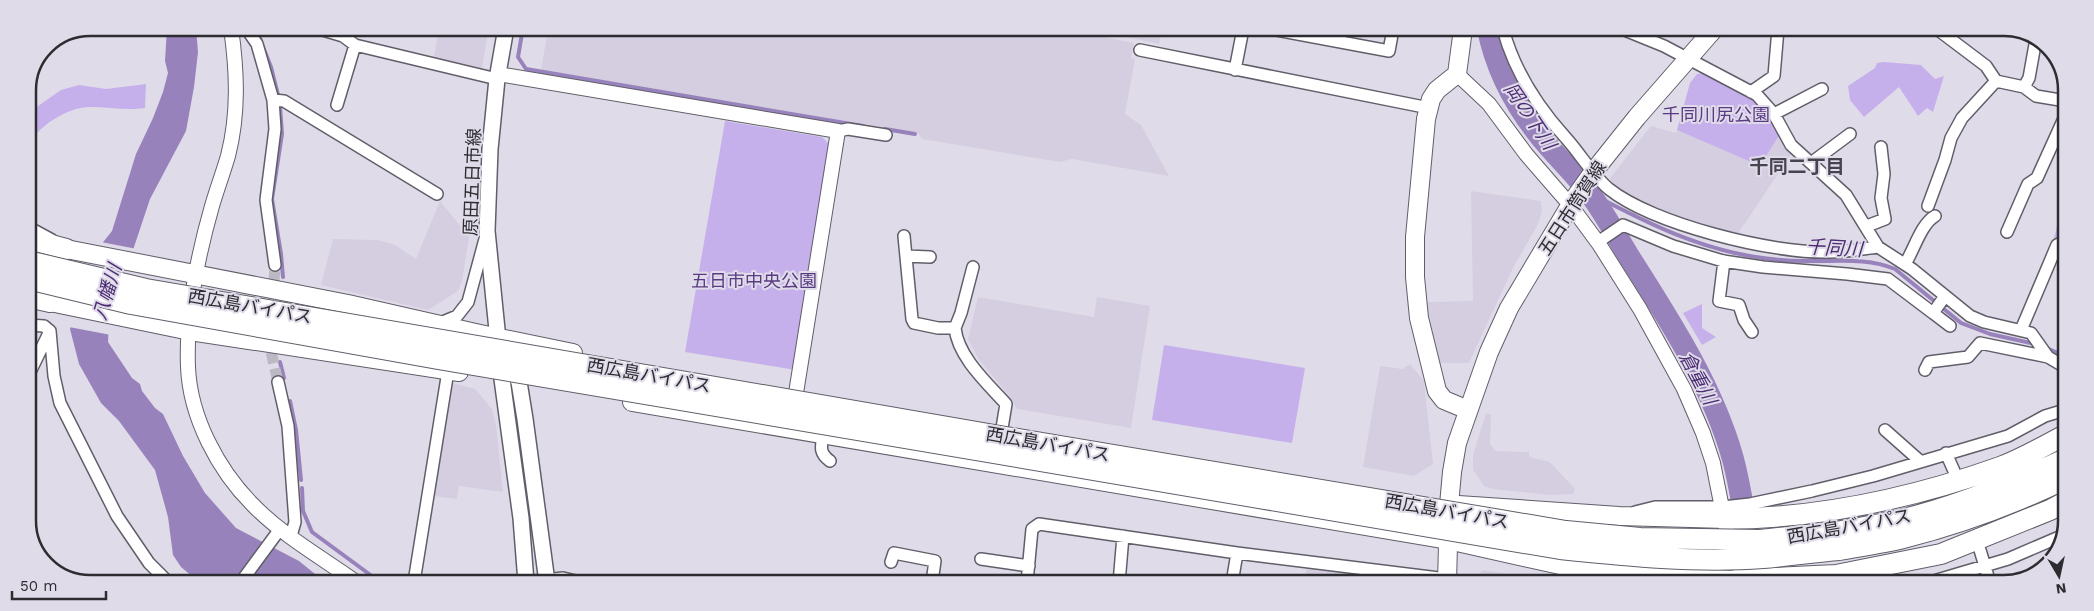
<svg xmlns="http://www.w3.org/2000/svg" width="2094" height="611" font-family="'Work Sans','Noto Sans JP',sans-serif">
  <rect width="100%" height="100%" fill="#e0dbe9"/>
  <!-- built -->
  <path fill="#d5cee1" d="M439,28H489L482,68L434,57Z
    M525,28L1064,29L1134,43L1131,58L1135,59L1125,114L1141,125L1169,176L1072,159L1060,162L922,139L918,133L541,70L547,35L524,31Z
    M1087,29H1162L1159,44Z
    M1651,126L1676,133L1677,130L1760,166L1780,134L1792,153L1737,235L1691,223L1638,202L1612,184L1610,178Z
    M1471,191L1541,201L1542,212L1537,226L1513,268L1469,363H1438L1425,302L1473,301Z
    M440,201L469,237L462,281L458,291L428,310L321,285L333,239L378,240L395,245L416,259Z
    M978,297L1094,317L1097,297L1150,306L1131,428L1017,409L1010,397L979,360L968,339Z
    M1410,364L1424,381L1433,464L1414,476L1363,467L1380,366L1403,369Z
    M453,383L475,389L492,409L496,425L503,492L459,486L457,499L433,496Z
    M1486,413L1491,415L1490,444L1496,451L1529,452V457L1550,462L1575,489L1573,494L1550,495L1493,489L1484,486L1473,470V455Z
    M1307,565L1383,574L1382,583H1305Z
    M1483,570L1521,576V583H1467Z"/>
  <!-- green -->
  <path fill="#c6b0ec" d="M1884,62L1921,65L1935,79L1944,76L1933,112L1927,108L1918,116L1899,87L1864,117L1850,100L1848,86L1875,68L1877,63Z
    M1703,73L1738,90L1761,105L1780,134L1760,166L1677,130L1690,83L1697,74Z
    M146,84L145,108C126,111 109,107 90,107C72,107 51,119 38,132C34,136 31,143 28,148V113L61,90L79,85L106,89Z
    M725,121L822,137L830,145L796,370L685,352Z
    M2064,197L2066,198V235L2054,239Z
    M1702,304V328L1716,337L1702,345L1683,313Z
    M1164,345L1305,368L1292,443L1152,420Z"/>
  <!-- water -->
  <path fill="#9882bc" d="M167,28H196L198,52L194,87L186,131L150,199L109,322L108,342L132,378L140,384L142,391L155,408L163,414L183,456L205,493L236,528L299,561L325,582H199L181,567L173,555L168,517L155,470L119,421L101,403L79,364L70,329L100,246L112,231L136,154L153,118L163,92L168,73L165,61Z"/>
  <!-- pier -->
  <path fill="#e0dbe9" d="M101,242L137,249L111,323V335L69,327Z"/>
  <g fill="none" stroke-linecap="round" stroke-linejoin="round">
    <!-- stream -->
    <path stroke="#9882bc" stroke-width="4" d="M257,28L261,41
      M523,28L518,57L526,69L863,126
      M263,47L271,67L278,95
      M280,107L282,134L272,199L281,254L283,277
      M885,129L915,134
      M1590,193C1645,222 1700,250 1763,258C1777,260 1791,261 1805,261C1835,262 1866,257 1895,269L1961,323L1990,334L2035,344
      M2044,347L2065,356
      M280,362L284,378
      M290,401L296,430L301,480
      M302,488L303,511L312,532L380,582"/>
    <!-- river -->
    <path stroke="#9882bc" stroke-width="22" d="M1488,29C1497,74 1520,114 1550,148C1563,163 1578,177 1590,194C1605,214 1617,237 1630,258C1670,321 1713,387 1733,459C1742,493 1746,526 1751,560"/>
    <!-- minor-tunnel -->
    <path stroke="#bcb8c4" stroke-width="11" stroke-dasharray="11 5.5" stroke-linecap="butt" d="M272,315L275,265
      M271,336V352L278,382"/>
    <!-- minor casing -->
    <g stroke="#615e69" stroke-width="14">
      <path id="minor" d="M246,28L257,44L273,100L275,129L266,200L275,265
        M316,28L343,36L355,45L497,79
        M1271,29L1389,51L1393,29
        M1503,29C1514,70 1537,106 1565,137C1579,152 1593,176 1609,189C1653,224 1773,254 1829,252C1846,252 1862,249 1878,247
        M1622,29L1664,46L1757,95L1774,114L1791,145L1846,195L1878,247L1912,269L1970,316L1984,322L2031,333L2048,357L2065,367
        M1937,29L1986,66L1996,81L2024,87L2036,96L2066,101
        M1140,50L1429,108
        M1235,70L1243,29
        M2024,87L2029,78L2036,39
        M1751,92L1774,76L1778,29
        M273,100L284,101L437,194
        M337,105L355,45
        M1774,114L1822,89
        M838,131L848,129L886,135
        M1811,163L1850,134
        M1928,206L1945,160L1951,138L1962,118L1996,81
        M1867,226L1885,219L1881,198L1884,174L1881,147
        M28,227L52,240
        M2007,232L2028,184L2037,178L2066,114
        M904,236L912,319L914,323L938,328H955C958,357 987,383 1006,404L1002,428
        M1598,242L1623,225L1673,246L1723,261L1763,267L1847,274L1888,279L1933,313
        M906,256L930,257
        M1724,261L1719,301L1739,305L1744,320L1752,332
        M1905,264C1914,250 1921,224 1935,216
        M1945,296L1933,313L1950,326
        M438,324L457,316L468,302L485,239
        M28,325L44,326L50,331L54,376L60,403L117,516L149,563L168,582
        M955,328L961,313L973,267
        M2021,330L2057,245L2066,241
        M1925,370L1929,362L1968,357L1980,343L2048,357
        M28,376L50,331
        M278,382L288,426L295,522L291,536
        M1885,430L1920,461
        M823,435C821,447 819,453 830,461
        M1946,453L1954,471
        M1635,512L1655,507H1723L1750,504L1812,491L1873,476L2008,436L2045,416L2065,410
        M1980,550L1990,583
        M981,559L1029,566
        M891,562L894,553L935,561L932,582
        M241,582L280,529
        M414,582L448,371
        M526,582L563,578L580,582
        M1027,582L1032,529L1039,524L1237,553L1447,579
        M1119,583L1123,536
        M1232,583L1237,553
        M1927,583L2008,559L2064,535"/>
    </g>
    <!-- tertiary casing -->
    <g stroke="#615e69" stroke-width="16">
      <path id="tertiary" d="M231,28C237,71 239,113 228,156C223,173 217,189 212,206C198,255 186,316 188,367C190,417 218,470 253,505C282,535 321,557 356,582
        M498,74L838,131L796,393
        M1457,74L1489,104L1526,154L1571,206L1599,244L1640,309L1684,389L1703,433L1713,463L1730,548"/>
    </g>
    <!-- secondary casing -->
    <g stroke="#615e69" stroke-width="18">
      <path id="secondary" d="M506,28L497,79L490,149L487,231L502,379L521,518L526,582
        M511,365L519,382L525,419L547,582"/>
    </g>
    <!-- primary casing -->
    <g stroke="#615e69" stroke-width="20">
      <path id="primary" d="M1463,29L1457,74L1437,90L1431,99L1426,119L1415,237V277L1419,318L1437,391L1444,400L1468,410
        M1447,583L1449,505L1452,472L1457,443L1489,352L1509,308L1574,199L1594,171L1637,117L1714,29"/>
    </g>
    <!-- trunk casing -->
    <g stroke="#615e69" stroke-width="20">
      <path id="trunk" d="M66,249L348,304L480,334L573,353
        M50,302L190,331L459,372
        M632,402L1448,540L1569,567L1625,574L1735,580
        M1458,505L1619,516L1726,519"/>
    </g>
    <!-- motorway casing -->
    <g stroke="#615e69" stroke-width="22">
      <path id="motorway" d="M28,239L66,249
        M28,297L50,302
        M1726,519C1819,518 1913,498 2000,467C2022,459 2044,446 2065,435
        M1836,532C1857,528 1879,525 1900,520C1957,506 2012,484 2065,459
        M1839,550C1861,546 1883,543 1903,538C1959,524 2013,504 2065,479
        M1735,580L1836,575L1941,554L2050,510L2065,502"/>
    </g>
    <!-- minor -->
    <use href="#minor" stroke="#fff" stroke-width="11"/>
    <!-- tertiary -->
    <use href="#tertiary" stroke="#fff" stroke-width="14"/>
    <!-- secondary -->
    <use href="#secondary" stroke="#fff" stroke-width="15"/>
    <!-- primary -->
    <use href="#primary" stroke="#fff" stroke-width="18"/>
    <!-- trunk -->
    <use href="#trunk" stroke="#fff" stroke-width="18"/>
    <!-- motorway -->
    <use href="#motorway" stroke="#fff" stroke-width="20"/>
    <!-- motorway-bridge casing -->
    <g stroke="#615e69" stroke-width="22" stroke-linecap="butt">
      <path id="motorway-bridge" d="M28,261L146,289L1006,437L1566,531L1640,538L1760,540L1836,532
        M28,279L131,304L438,359L1560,549C1628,556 1696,563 1763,558C1789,556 1814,552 1839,550"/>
    </g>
    <!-- motorway-bridge -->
    <use href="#motorway-bridge" stroke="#fff" stroke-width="20"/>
  </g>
  <g text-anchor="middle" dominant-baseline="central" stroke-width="4" stroke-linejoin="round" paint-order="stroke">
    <!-- park labels -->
    <g font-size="18" fill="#593b83" stroke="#e0dbe9">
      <text x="1716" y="114">千同川尻公園</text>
      <text x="754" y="280">五日市中央公園</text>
    </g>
    <!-- street labels -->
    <g font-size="18" fill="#2d2c31" stroke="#e0dbe9">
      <text transform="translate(472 182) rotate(-88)">原田五日市線</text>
      <text transform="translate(1572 208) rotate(-57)">五日市筒賀線</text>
      <text transform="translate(250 306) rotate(10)">西広島バイパス</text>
      <text transform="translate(649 375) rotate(10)">西広島バイパス</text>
      <text transform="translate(1048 444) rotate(10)">西広島バイパス</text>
      <text transform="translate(1447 511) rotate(10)">西広島バイパス</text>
      <text transform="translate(1849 526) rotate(-10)">西広島バイパス</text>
    </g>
    <!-- water labels -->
    <g font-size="19" font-style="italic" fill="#4b2c73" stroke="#e0dbe9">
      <text transform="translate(1530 116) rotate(56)">岡の下川</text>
      <text transform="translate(1834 248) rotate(3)">千同川</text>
      <text transform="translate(107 292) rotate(-73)">八幡川</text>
      <text transform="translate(1698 378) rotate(62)">倉重川</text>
    </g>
    <!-- neighbourhood labels -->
    <g font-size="19" font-weight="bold" fill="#48444f" stroke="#e0dbe9">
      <text x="1797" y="166">千同二丁目</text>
    </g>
  </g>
  <!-- crop -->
  <path d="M0 0H2094V611H0ZM90 36H2004A54 54 0 0 1 2058 90V521A54 54 0 0 1 2004 575H90A54 54 0 0 1 36 521V90A54 54 0 0 1 90 36Z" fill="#e0dbe9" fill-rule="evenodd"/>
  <path fill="none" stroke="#2d2c31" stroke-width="2.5" d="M90 36H2004A54 54 0 0 1 2058 90V521A54 54 0 0 1 2004 575H90A54 54 0 0 1 36 521V90A54 54 0 0 1 90 36Z"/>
  <!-- north arrow -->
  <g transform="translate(2059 576) rotate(171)" stroke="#e0dbe9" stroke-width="4" paint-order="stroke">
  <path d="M0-4L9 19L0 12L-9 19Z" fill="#2d2c31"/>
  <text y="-8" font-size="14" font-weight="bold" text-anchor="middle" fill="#2d2c31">N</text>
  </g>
  <!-- scale -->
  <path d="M12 591v8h94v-8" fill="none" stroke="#2d2c31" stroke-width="2.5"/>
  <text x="20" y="591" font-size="15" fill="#2d2c31" stroke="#e0dbe9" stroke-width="4" paint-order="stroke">50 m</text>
</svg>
